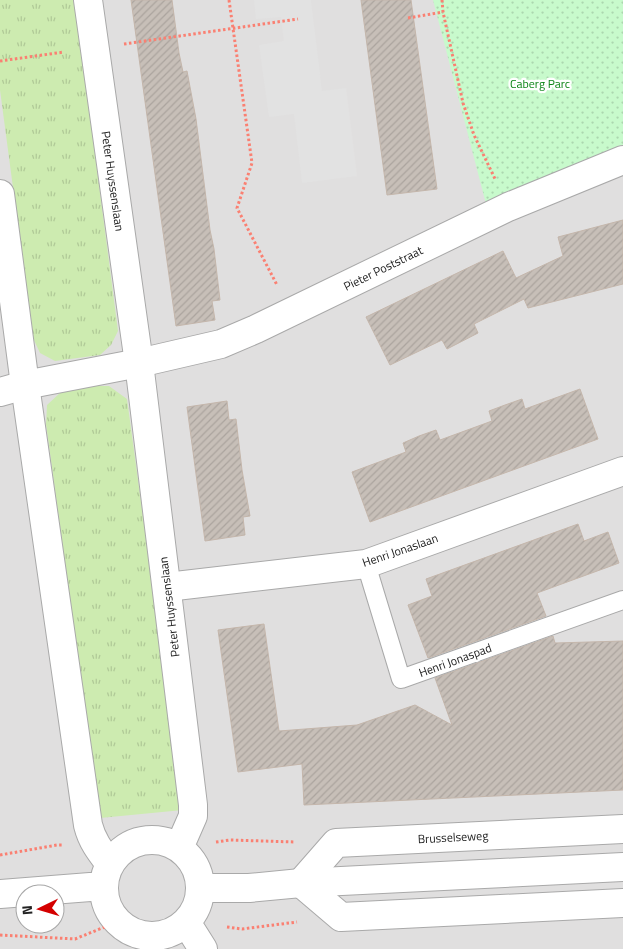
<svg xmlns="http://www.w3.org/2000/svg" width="623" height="949" font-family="'Titillium Web',sans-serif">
  <defs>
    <pattern id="grass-tufts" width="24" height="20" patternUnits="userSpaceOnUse" patternTransform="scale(1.25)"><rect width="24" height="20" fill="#cdebb0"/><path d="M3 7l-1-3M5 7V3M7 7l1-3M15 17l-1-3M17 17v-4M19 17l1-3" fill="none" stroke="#b0c997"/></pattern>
    <pattern id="park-dots" width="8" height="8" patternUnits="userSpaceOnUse" patternTransform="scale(1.25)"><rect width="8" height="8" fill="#c8facc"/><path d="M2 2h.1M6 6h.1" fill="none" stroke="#acd6af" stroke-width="1.8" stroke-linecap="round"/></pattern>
    <pattern id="building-hatch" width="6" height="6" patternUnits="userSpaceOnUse" patternTransform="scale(1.25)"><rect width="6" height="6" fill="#c7bfb8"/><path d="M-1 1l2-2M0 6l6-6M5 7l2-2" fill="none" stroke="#aba49e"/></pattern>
  </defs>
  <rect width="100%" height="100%" fill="#f2efe9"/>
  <!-- residential -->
  <path fill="#e0dfdf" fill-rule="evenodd" d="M0,0H623V949H0ZM25,894H55V924H25Z"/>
  <!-- grass -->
  <path fill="url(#grass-tufts)" d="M0,0H75L118,331L111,345L100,355L55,361L40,353L33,338L0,90Z
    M84,386H109L127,399L183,810L100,818L46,424L47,405L61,392Z"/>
  <!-- park -->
  <path fill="url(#park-dots)" d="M433,0H623V145L486,204Z"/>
  <!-- parking -->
  <path fill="#e2e2e2" d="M254,0H311L322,91L346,88L357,176L302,183L294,114L269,117L259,45L284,41L281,17L256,19Z"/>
  <!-- building -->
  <path fill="url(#building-hatch)" stroke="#c4b6ab" d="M131,0H172L179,53L183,72L187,71L196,119L210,230L214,249L220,300L212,301L215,320L176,326Z
    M361,0H411L437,189L387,195Z
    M623,220V284L528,308L524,299L474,324L478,333L447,349L442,340L390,365L366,317L503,251L516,278L563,256L558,237Z
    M580,389L598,439L370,522L352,472L406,452L403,443L419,436L436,430L440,440L492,421L489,411L505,405L522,399L525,409Z
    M227,401L229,420L236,419L242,470L250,516L243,517L245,535L205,541L187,407Z
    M578,524L584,541L608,532L619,563L537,593L546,616L428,658L408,605L432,596L426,579Z
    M264,624L279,731L357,725L415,705L452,725L435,678L553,636L555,643L623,641V790L304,805L302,764L238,772L218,630Z"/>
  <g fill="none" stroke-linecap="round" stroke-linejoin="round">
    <!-- service casing -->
    <g stroke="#a9a9a9" stroke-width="20">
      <path id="service" d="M366,564L401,679L623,600"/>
    </g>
    <!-- minor casing -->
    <g stroke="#a9a9a9" stroke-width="30">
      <path id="minor" d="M0,392L25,385L139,363L221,344L256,329L508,207L623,160
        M167,587L366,564L623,471
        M623,829L336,843L301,883L341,917L623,903"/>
    </g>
    <!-- tertiary casing -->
    <g stroke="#a9a9a9" stroke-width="30">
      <path id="tertiary" d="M88,0L139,363L193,805V816L179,848
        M0,194L25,385L88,825C92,841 100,851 110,864
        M104 888a48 48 0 1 1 96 0a48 48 0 1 1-96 0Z
        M200,888H249L301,883L623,867
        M0,894L103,886
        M186,922L203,949"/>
    </g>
    <!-- path -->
    <path stroke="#fa8072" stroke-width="3" stroke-dasharray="2.5 2.5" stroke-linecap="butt" d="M229,0L252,163L237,208L277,285
      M442,0L443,12L463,103L474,135L495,179
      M408,18L443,12
      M124,44L298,19
      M0,61L64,52
      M216,842L230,840L295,842
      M0,855L57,845H63
      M227,927L242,929L297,922
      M0,935L75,939L117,922"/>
    <!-- service -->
    <use href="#service" stroke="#fff" stroke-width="18"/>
    <!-- minor -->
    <use href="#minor" stroke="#fff" stroke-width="28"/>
    <!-- tertiary -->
    <use href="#tertiary" stroke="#fff" stroke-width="28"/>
  </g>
  <g text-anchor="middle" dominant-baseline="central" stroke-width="4.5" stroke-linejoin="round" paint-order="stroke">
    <!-- park labels -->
    <g font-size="12" fill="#0c8416" stroke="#fff">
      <text x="540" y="83">Caberg Parc</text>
    </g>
    <!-- street labels -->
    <g font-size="12" fill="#222" stroke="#fff">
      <text transform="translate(113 181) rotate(82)">Peter Huyssenslaan</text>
      <text transform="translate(383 268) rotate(-26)">Pieter Poststraat</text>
      <text transform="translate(400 550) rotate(-19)">Henri Jonaslaan</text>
      <text transform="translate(169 607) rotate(-97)">Peter Huyssenslaan</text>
      <text transform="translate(455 660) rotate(-20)">Henri Jonaspad</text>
      <text transform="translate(453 837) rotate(-3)">Brusselseweg</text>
    </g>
  </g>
  <!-- north arrow -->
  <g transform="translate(40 909) rotate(265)"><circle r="24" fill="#ffffff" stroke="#a7a7a7"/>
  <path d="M0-4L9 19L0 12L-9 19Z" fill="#d40000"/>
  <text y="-8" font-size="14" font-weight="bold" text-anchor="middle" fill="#222222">N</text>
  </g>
</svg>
